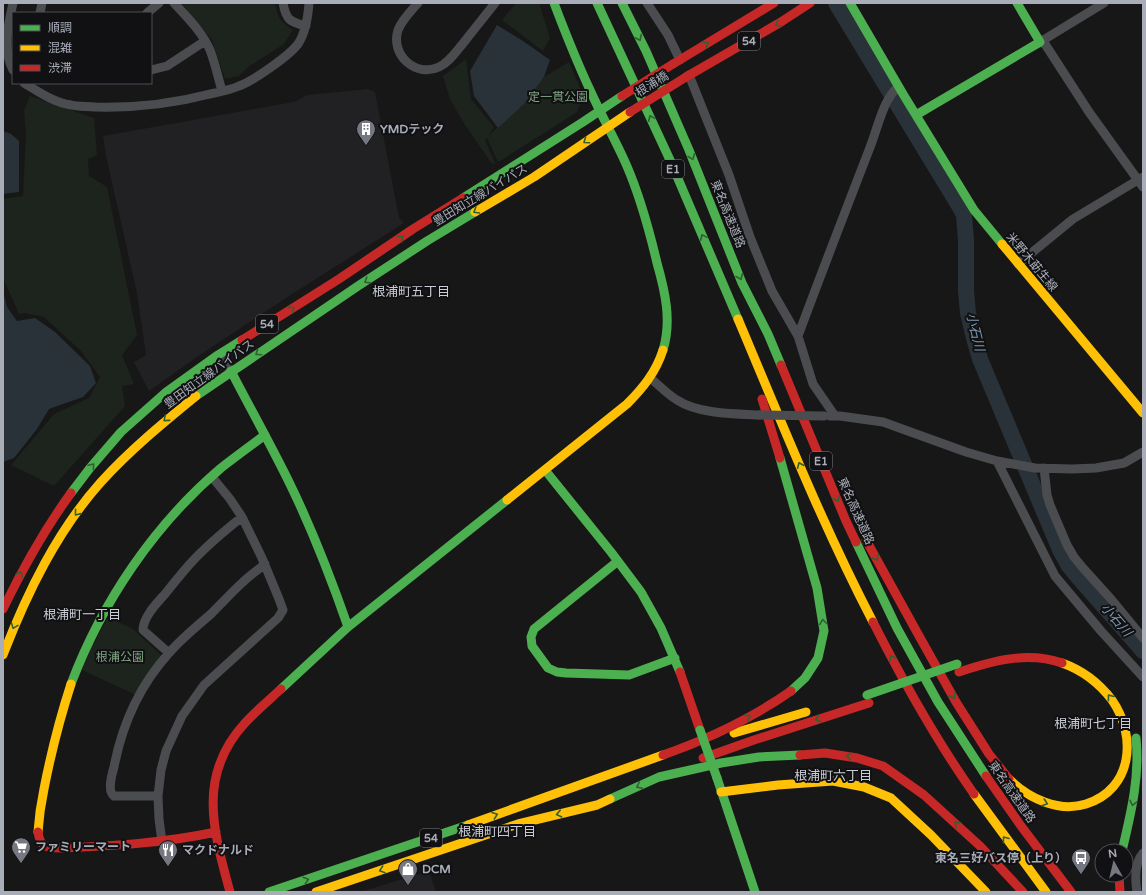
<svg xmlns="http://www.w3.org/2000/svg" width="1146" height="895" font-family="'Varela Round','Noto Sans JP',sans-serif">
  <rect width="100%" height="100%" fill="#171717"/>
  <!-- built -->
  <path fill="#212123" d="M368,89L375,92L399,218L404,223L292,294L197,357L149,391L134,362L146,355L137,293L106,156L103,136L294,102L307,95Z
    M429,871L436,892H360Z"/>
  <!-- green -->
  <path fill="#1d241e" d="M181,3H275C278,19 280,21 293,30L284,44L248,67L239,76L225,79L212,40Z
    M516,3H539L550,38L543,51L502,20Z
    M466,59L471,99L494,127L488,136L524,104L544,77L569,62L584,97L577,112L498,162L487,138L485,140L495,163L492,164L465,125L450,99L443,76Z
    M30,96L94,118L97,155L88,159L89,176L107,187L137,335L122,355L134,384L122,386L125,406L54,486L11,465L54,414L89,398L100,377L81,351L44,317L25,313L19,314L3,278V199L23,196L26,135L24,111Z
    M108,617L133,629L162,656L145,677L136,695L82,670L90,651Z"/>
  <!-- water -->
  <path fill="#2a3239" d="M497,25L523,41L550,60L544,77L524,104L498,128L474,96L470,71Z
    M3,131L11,134L19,141V192L3,194Z
    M3,291L7,307L17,321L35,318L55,332L90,366L96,383L83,397L49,409L37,429L14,458L3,462Z"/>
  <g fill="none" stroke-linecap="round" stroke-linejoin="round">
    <!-- river -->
    <path stroke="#2a3239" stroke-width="16" d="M836,3L958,204L964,215L966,240V291L968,313L974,338L980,359L1060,550L1069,566L1078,577L1143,651"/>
    <!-- street -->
    <path stroke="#4b4c50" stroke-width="9" d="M174,3C187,17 202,32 210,50C215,63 218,77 222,91
      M283,3C286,20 290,22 306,26
      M418,3C411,11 402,20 398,30C390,55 416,78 439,67C450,62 457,50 465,41C475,28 485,16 495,3
      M647,3L668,35L680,60
      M40,13L42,3
      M147,13L159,3
      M1040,42L1045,44L1089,112L1143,187
      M1040,42L1104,3
      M13,70C2,48 8,26 13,3
      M151,70L167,66L205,41
      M689,75L729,175L750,237L772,291L798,336L813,384L835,416
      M24,83C39,92 53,102 71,105C78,107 87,106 95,107C133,108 172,104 210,94C219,92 230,90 239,86C253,81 289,56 298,44C306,32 308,17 309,3
      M1018,264L1073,219L1143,177
      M798,336C821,274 845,212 869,150C877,131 883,99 898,87
      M220,354L231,371
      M650,378C659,385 667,394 677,400C698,414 735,414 759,415
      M830,416H840L883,422L966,452L997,461L1035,468L1072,469L1096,468L1124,463L1143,452
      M997,461L1055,576L1101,631L1143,677
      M1044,468L1047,495L1050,505L1067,545L1074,557L1083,568L1111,599L1143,638
      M169,653L143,630C143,617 157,603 165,594C173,584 181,574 189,565C205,547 223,532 242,517
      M158,796H114C107,791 112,774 114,767C122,725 140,685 169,653C181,639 197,626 211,614C222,603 232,592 243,582C250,575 258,570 265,564
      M162,842L159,819L158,796L161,770L166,751L182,716L204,685L278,618L283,610L279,599L262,558L242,517L230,499L212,477
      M1137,892C1135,879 1134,863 1143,853"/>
    <!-- fast -->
    <path stroke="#4caf50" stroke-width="9" d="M554,3C565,32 577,62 590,90C601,115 615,139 626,164C640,196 649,229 657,263C665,291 672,321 663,350
      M597,3L670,160L738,319
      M622,3L646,51L689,150L742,283L768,334L781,365
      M850,3L903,94L974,210L1002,244
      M916,115L1040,42L1017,3
      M463,198L583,122L622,96
      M231,371C250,408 271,445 289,482C312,529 331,578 348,627
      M196,396L358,286L427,241L475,212
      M780,458L817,588L824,631L818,658L805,678L791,691
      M545,470L611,552L641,592L661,628L680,672
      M71,493L90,468L121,432L165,393L218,355L242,340
      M856,542L897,628L938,702L986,776
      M618,561L534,629L531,637L532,646L548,668L557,672L566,673L629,675L675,658
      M71,684C102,602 154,525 221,468C235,457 250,446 265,435
      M281,689L348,627L507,500
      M717,778L755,892
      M610,799L659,777L721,763L759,757L800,755
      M1122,851C1131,813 1140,777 1136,738
      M269,892L468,825"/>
    <!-- slow -->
    <path stroke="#ffc107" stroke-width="9" d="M475,212L534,177L630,112
      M1002,244L1143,413
      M738,319C781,421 822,524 873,622
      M507,500L627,404C643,388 656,372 663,350
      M3,655C27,593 57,531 101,482C130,450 163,423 196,396
      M734,733L806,712
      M1009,779C1028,798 1059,813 1086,804C1133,789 1137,736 1112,700C1099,683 1082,670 1062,663
      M721,792L778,785L833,781L864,787L891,798L931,835L986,892
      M974,794L1046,892
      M468,825L663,755
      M38,832C39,817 41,803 44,789C51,753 60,718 71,684
      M316,892L518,824L597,805L610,799"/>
    <!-- jam -->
    <path stroke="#c62828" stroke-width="9" d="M673,64L774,3
      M686,77L781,22L810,3
      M242,340L339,279L413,229L463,198
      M781,365L846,521L856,542
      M762,399L780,458
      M866,540L918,634L956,702L989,754L1009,779
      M3,609C23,568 44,530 71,493
      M873,622C903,681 936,740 974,794
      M680,672L700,730
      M959,672C992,661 1027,651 1062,663
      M663,755C708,739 751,719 791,691
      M800,755L825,753L857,758L883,766L924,795L980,846L1023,892
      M703,758L754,740L869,703
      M986,776L1021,826L1071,892
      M38,832C40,847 46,848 60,848C113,846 164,843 216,832
      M1119,875L1120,892
      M230,892C213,830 197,775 245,723C256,711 269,700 281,689"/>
    <!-- street-bridge -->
    <path stroke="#4b4c50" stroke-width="9" d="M759,415L824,416"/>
    <!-- fast-bridge -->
    <path stroke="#4caf50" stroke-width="9" d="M867,695L957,664
      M700,730L717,778"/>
    <!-- jam-bridge -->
    <path stroke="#c62828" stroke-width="9" d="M622,96L673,64
      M630,112L686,77"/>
  </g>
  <!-- one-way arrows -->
  <defs><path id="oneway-chevron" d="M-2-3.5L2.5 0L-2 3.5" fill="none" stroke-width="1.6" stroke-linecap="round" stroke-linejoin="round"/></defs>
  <g stroke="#2e6032">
    <use href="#oneway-chevron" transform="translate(778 24) rotate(149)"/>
    <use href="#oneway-chevron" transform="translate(639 38) rotate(63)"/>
    <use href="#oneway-chevron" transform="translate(706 44) rotate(-31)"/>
    <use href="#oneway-chevron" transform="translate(651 118) rotate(-114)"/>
    <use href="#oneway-chevron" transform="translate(586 141) rotate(145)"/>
    <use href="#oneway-chevron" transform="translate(692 157) rotate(68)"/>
    <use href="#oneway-chevron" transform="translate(476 211) rotate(149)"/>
    <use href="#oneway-chevron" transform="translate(703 237) rotate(-114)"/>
    <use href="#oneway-chevron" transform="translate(401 238) rotate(-34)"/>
    <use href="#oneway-chevron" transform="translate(740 277) rotate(68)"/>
    <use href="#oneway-chevron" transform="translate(367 281) rotate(148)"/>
    <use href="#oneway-chevron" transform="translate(292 309) rotate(-32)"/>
    <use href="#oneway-chevron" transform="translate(258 353) rotate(146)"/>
    <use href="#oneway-chevron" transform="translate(166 419) rotate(140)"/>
    <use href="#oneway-chevron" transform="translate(800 465) rotate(-113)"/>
    <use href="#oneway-chevron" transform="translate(92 466) rotate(-50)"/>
    <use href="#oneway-chevron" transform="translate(837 499) rotate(67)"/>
    <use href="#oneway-chevron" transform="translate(77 513) rotate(129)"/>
    <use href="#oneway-chevron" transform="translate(876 558) rotate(62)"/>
    <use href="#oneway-chevron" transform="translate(20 574) rotate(-64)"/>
    <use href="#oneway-chevron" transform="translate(823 622) rotate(-98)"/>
    <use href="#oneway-chevron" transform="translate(14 626) rotate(111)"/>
    <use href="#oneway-chevron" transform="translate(892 658) rotate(-119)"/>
    <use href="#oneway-chevron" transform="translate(953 696) rotate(60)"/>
    <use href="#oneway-chevron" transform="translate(1110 697) rotate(-127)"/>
    <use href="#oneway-chevron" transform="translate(748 717) rotate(-28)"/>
    <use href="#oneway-chevron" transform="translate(818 719) rotate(162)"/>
    <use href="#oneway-chevron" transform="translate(849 756) rotate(-171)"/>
    <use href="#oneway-chevron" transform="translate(639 786) rotate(156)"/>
    <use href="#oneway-chevron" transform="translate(1045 803) rotate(19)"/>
    <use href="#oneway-chevron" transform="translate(1133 803) rotate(102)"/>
    <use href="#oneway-chevron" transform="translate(559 814) rotate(167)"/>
    <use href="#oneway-chevron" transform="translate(495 815) rotate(-20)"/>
    <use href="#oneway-chevron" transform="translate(957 824) rotate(-138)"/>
    <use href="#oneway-chevron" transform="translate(1005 839) rotate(-127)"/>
    <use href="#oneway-chevron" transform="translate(382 870) rotate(161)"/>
    <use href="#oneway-chevron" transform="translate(306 880) rotate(-18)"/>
  </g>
  <!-- icons -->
  <defs>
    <g id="building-pin" transform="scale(1)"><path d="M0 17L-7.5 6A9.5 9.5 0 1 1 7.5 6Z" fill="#757880" stroke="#111113"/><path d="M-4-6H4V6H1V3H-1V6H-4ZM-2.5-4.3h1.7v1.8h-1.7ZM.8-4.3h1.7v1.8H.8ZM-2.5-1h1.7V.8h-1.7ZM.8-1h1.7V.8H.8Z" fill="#fff"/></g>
    <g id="supermarket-pin" transform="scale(1)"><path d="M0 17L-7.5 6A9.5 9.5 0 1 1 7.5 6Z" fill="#757880" stroke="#111113"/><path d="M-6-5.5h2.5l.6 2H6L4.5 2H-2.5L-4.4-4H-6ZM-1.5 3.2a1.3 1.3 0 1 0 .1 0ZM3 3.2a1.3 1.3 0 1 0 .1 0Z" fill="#fff"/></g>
    <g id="restaurant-pin" transform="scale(1)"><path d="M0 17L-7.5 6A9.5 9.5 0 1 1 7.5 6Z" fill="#757880" stroke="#111113"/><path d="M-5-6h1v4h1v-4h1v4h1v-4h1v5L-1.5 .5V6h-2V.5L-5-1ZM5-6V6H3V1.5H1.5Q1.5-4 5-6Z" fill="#fff"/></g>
    <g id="bus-pin" transform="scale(1)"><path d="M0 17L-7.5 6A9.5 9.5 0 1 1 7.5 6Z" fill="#757880" stroke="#111113"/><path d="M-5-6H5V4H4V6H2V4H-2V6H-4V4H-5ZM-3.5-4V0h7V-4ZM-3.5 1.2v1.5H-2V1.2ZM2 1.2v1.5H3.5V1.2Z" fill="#fff"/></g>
    <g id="shop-pin" transform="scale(1)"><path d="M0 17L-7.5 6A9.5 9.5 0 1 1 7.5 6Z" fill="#757880" stroke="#111113"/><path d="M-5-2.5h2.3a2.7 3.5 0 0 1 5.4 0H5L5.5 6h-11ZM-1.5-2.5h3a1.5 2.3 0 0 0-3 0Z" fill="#fff"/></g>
  </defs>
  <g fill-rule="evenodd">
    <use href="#building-pin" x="366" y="129"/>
    <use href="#supermarket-pin" x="21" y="847"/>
    <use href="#restaurant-pin" x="168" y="850"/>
    <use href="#bus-pin" x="1081" y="858"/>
    <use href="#shop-pin" x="408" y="869"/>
  </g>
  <g text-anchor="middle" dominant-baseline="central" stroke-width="4" stroke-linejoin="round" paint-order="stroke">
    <!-- shield labels -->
    <g fill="#111113" stroke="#7b7e86" stroke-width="1">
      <rect x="738" y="32" width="22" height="18" rx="3"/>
      <rect x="662" y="160" width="22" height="18" rx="3"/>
      <rect x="256" y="315" width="22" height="18" rx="3"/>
      <rect x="810" y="452" width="22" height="18" rx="3"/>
      <rect x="420" y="829" width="22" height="18" rx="3"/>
    </g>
    <g font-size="11" font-weight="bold" fill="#a8adb8">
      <text x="749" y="41">54</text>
      <text x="673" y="169">E1</text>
      <text x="267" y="324">54</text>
      <text x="821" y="461">E1</text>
      <text x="431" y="838">54</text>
    </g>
    <!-- street labels -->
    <g font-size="12" fill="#a8adb8" stroke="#111113">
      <text transform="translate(652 84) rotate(-32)">根浦橋</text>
      <text transform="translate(480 195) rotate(-31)">豊田知立線バイパス</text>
      <text transform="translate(728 214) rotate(68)">東名高速道路</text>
      <text transform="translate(1032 262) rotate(50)">米野木莇生線</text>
      <text transform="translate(209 374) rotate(-36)">豊田知立線バイパス</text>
      <text transform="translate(856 511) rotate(66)">東名高速道路</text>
      <text transform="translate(1012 792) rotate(55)">東名高速道路</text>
    </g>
    <!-- park labels -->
    <g font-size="12" fill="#7fa381" stroke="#111113">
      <text x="558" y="97">定一貫公園</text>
      <text x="120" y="657">根浦公園</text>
    </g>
    <!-- poi labels -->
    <g font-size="12" font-weight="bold" fill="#a8adb8" stroke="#111113" text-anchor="start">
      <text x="380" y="129">YMDテック</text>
      <text x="35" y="847">ファミリーマート</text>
      <text x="182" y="850">マクドナルド</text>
      <text x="1067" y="858" text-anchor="end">東名三好バス停（上り）</text>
      <text x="422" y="869">DCM</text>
    </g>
    <!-- neighbourhood labels -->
    <g font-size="13" fill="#c9ccd4" stroke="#111113">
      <text x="411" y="292">根浦町五丁目</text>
      <text x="82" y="615">根浦町一丁目</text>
      <text x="1093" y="724">根浦町七丁目</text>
      <text x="833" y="776">根浦町六丁目</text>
      <text x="497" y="832">根浦町四丁目</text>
    </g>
    <!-- water labels -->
    <g font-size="13" font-style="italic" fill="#7f9bb3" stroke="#111113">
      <text transform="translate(975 332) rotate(76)">小石川</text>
      <text transform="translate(1116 620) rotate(49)">小石川</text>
    </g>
  </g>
  <!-- border -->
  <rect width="1146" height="895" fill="none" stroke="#a8adb8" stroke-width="8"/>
  <!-- legend -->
  <rect x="12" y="12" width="140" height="72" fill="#111113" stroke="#4d4f55"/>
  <rect x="20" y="25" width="20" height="6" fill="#4caf50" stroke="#4d4f55"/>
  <text x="48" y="32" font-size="12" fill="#a8adb8">順調</text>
  <rect x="20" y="45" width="20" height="6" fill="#ffc107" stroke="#4d4f55"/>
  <text x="48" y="52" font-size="12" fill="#a8adb8">混雑</text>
  <rect x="20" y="65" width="20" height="6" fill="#c62828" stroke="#4d4f55"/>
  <text x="48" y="72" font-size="12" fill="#a8adb8">渋滞</text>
  <!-- north arrow -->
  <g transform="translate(1114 863) rotate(352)"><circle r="19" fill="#111113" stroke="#4d4f55"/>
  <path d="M0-3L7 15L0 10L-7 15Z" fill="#757880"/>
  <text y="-6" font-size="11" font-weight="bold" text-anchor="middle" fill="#a8adb8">N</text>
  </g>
</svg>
